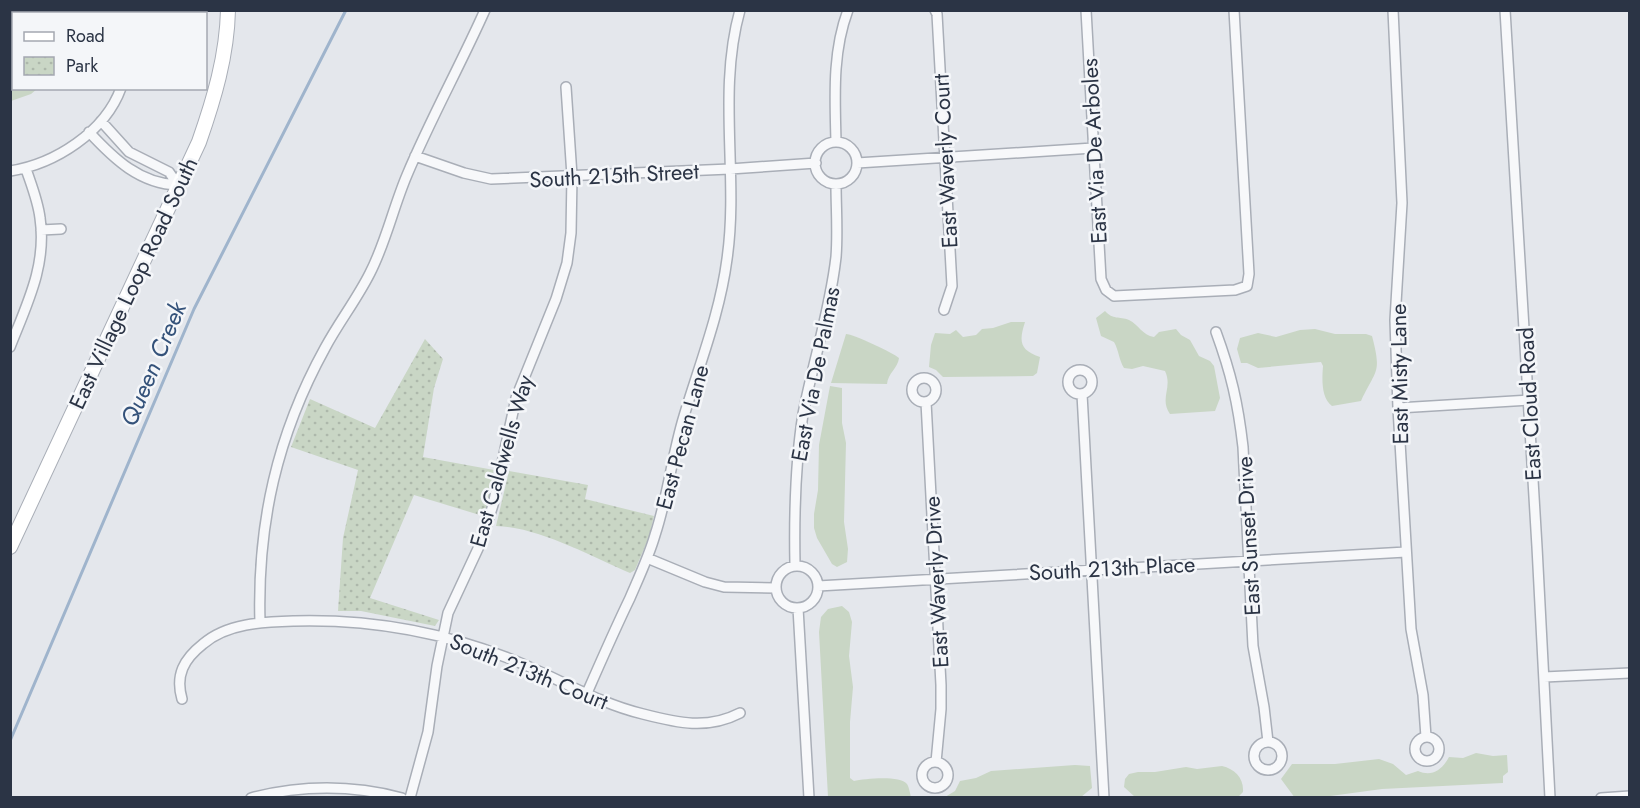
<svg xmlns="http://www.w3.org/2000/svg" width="1640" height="808" font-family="Jost,sans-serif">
  <defs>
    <pattern id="park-dots" width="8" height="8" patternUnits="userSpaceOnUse" patternTransform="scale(1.5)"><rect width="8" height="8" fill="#c9d6c5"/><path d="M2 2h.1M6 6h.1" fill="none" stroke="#adb8ab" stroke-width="1.8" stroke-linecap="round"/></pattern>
  </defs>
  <rect width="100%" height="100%" fill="#e4e7ec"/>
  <!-- grass -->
  <path fill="#c9d6c5" d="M11,10H71V13L14,14V88L37,89L31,94L11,101Z
    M1105,311C1113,320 1119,316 1129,320C1139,325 1142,335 1154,337L1159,332L1176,329L1181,335L1190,340L1199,356L1210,361L1214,366L1220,398L1215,411L1170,414C1159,398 1173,388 1165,371L1143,366L1132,369L1124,368C1119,360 1119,351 1114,342L1101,336L1096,318Z
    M1011,322H1025C1019,341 1019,350 1040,357L1037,373L1033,376L943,377L936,370L929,367L931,345L935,333L950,334L956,330L963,337L976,335L982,329L993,328Z
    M1315,329L1335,334H1366L1372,336C1382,374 1376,369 1361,401L1332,406C1321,398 1322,379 1323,366L1321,362L1258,368L1247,363H1241L1237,349L1240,338L1258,333L1276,337L1300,330Z
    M846,334C853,334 894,353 899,358C898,368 888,373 887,384L831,383Z
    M830,386L842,388V423L846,443L844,522L848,549L847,562L837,567L832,564L817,538L814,528V514L818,490L819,445Z
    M842,606L849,612L852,622L849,656L853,687L850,722V778L854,781C864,779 900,775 907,784C909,787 910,793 911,797H828L819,632L821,617L828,609Z
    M1476,753L1493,756L1507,755L1508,772L1503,776V783L1382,789L1323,797L1295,798L1281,779L1292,764H1335L1379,759L1393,764L1406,775L1418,771C1432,777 1442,770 1449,757L1463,758Z
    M1075,765L1090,766L1092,788L1081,797H945L955,791L960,781L976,778L991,771Z
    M1222,766C1235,769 1244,778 1243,792L1238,797H1135L1124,787L1125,779L1129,774L1138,772H1155L1186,767L1197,769Z"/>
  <!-- park -->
  <path fill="url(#park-dots)" d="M425,339L443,359L434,388L423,457L494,470L487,507L483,516L414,495L370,598L439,620L435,626L361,611H338L343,538L358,470L291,447L310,399L375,428Z
    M509,471L588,485L585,499L654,516L649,537L635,570L630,573C590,556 539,527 496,526Z"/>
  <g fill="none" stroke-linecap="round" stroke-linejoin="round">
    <!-- stream -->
    <path stroke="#9fb4cc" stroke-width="3" d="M10,741L194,309L346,10"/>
    <!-- street casing -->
    <g stroke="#a9aeb7" stroke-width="12">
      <path id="street" d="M136,10V14
        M935,10L937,14L952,286L944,310
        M1086,10L1101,279L1106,290L1114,296L1235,290L1247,286L1249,274L1234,10
        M1393,10L1402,203L1395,320L1398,408L1411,629L1423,695L1426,737
        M1505,10L1537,547L1550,798
        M101,121L129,152L169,172L178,185
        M89,132C114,159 140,184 178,185
        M836,142C835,97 832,53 848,10
        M815 163a21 21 0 1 1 42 0a21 21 0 1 1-42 0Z
        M415,156L464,173L491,179L730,169L816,163
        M857,163L1093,148
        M10,171C55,164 105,132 121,88
        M41,230L61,229
        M1216,332C1231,373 1238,403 1243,447L1253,646L1264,707L1268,742
        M10,347C27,304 47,265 40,218C38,201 31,184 26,169
        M1068 382a12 12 0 1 1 24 0a12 12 0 1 1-24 0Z
        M912 390a12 12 0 1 1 24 0a12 12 0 1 1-24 0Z
        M1082,394L1104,798
        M926,402L941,685V709L936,762
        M1398,408L1529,400
        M647,558L705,582L724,587L775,588
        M795,565C794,515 795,464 803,414C813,362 830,310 836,257C838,232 836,208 836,184
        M776 587a21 21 0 1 1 42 0a21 21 0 1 1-42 0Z
        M818,586L1406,552
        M798,608L809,798
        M260,623C257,524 277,435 325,348C339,322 357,299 370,273C386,242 393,208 407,175C430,120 460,66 485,10
        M1544,677L1630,673
        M587,693C601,661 615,629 630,598C639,577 649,556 655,535C668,496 672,455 684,416C700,363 720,313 727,259C739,176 717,92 740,10
        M182,699C175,675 184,659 203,644C227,623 263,622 294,621C368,619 439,631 508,658C553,675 596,703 643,714C678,723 707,730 740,713
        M1415 749a12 12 0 1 1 24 0a12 12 0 1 1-24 0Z
        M1254 756a14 14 0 1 1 28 0a14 14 0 1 1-28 0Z
        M922 775a13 13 0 1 1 26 0a13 13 0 1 1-26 0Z
        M251,798C301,785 353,785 402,798
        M410,798L428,732L437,666L448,613L482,540L493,505L516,398L556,299L567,263L571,233L572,176L566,87
        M1601,798L1630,796"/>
    </g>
    <!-- secondary casing -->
    <g stroke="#a9aeb7" stroke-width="16">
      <path id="secondary" d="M10,547L199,142C214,99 227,56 228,10"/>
    </g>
    <!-- street -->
    <use href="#street" stroke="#f7f8fa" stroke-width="9"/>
    <!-- secondary -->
    <use href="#secondary" stroke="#fff" stroke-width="14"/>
  </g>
  <g text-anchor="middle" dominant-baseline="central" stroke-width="5" stroke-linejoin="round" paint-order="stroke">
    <!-- street labels -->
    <g font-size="22" fill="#2b3445" stroke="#f4f6f9">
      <text transform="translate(1094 151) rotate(-93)">East Via De Arboles</text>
      <text transform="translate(945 161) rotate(-93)">East Waverly Court</text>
      <text transform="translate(614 175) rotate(-3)">South 215th Street</text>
      <text transform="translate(133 283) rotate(-65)">East Village Loop Road South</text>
      <text transform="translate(815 374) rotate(-79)">East Via De Palmas</text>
      <text transform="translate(1399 374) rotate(-91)">East Misty Lane</text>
      <text transform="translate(1529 404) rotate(-93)">East Cloud Road</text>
      <text transform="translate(682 437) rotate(-75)">East Pecan Lane</text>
      <text transform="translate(501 461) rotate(-74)">East Caldwells Way</text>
      <text transform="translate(1248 536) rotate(-93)">East Sunset Drive</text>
      <text transform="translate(1112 568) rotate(-3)">South 213th Place</text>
      <text transform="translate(936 582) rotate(-93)">East Waverly Drive</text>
      <text transform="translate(529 671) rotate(22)">South 213th Court</text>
    </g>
    <!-- water labels -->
    <g font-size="24" font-style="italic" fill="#34527a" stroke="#f4f6f9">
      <text transform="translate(153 364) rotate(-67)">Queen Creek</text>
    </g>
  </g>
  <!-- border -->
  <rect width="1640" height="808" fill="none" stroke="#2b3445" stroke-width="24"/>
  <!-- legend -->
  <rect x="12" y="12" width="195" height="78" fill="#f4f6f9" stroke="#a4a8b1" stroke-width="1.5"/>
  <rect x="24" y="32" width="30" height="9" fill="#ffffff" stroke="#a4a8b1" stroke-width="1.5"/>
  <text x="66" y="42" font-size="18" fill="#2b3445">Road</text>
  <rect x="24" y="57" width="30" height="18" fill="url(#park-dots)" stroke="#a4a8b1" stroke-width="1.5"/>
  <text x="66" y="72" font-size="18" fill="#2b3445">Park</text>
</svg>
